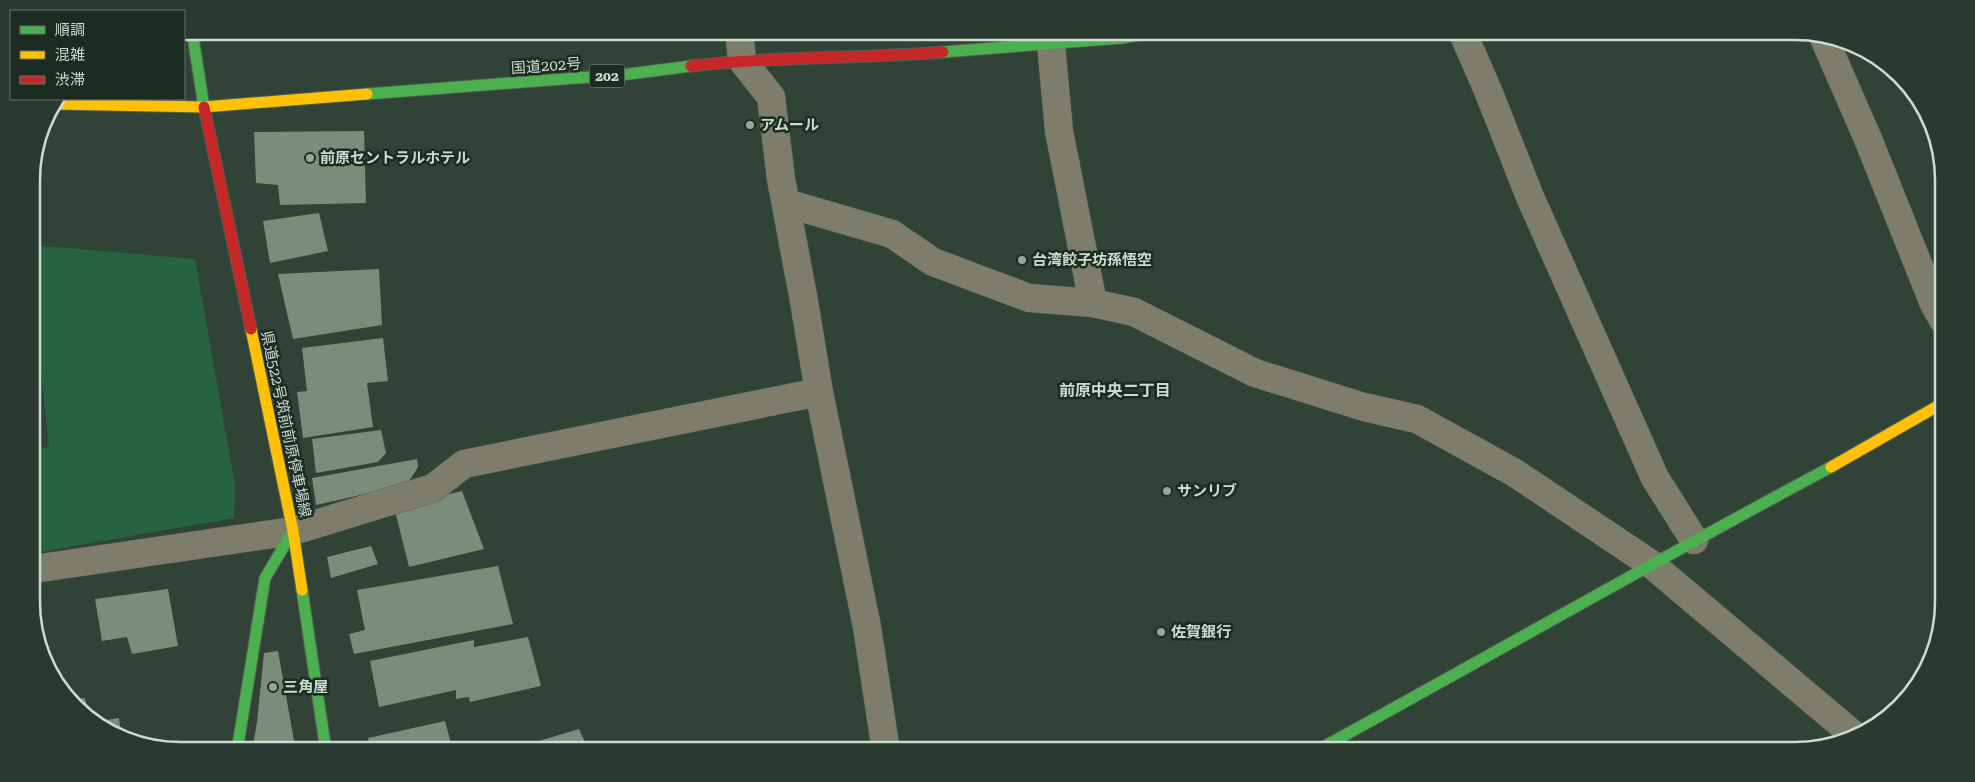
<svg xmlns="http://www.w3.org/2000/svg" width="1975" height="782" font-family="'Roboto Serif','Noto Sans JP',serif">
  <rect width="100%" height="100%" fill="#314237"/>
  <!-- green -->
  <path fill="#256341" d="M32,245L195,259L235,485L234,518L34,553L33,449L49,447L40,362H33Z"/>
  <!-- building -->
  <path fill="#7b8c7a" d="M364,131L366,203L280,205L278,185L256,183L254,132Z
    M319,213L328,251L270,263L263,221Z
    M379,269L382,325L293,339L278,274Z
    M383,338L388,381L367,383L373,427L303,438L297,392L307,391L302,348Z
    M381,430L386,453L378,462L316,473L312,439Z
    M417,459L418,467L410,480L396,487L316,505L312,478Z
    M462,491L484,549L409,567L394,507Z
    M371,546L378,564L331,578L327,557Z
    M498,566L513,624L354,654L349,634L365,630L357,590Z
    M168,589L178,646L132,654L127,637L102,641L95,599Z
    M528,637L541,686L470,702L469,697L456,699V690L379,707L370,661L474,640V647Z
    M278,651L295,746L266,751H252L257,722L264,653Z
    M85,698L88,713L68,699Z
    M119,718L121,735L100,721Z
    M445,721L453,751H370L368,738Z
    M579,729L589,751H509V750Z"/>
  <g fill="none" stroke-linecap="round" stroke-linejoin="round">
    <!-- street casing -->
    <g stroke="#515f56" stroke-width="29">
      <path id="street" d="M739,31L742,60L771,97L781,179L804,301L819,392L867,627L886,751
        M1462,31L1489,93L1530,197L1655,478L1694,540
        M1823,36L1868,139L1934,304L1943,320
        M1051,44L1059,131L1093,303
        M786,203L892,234L933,262L1029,298L1093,303L1134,312L1255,373L1364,407L1417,419L1515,473L1651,564L1855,736
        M34,569L293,531L433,488L464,464L819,392"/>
    </g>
    <!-- fast casing -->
    <g stroke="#515f56" stroke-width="13">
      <path id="fast" d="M192,31L204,107
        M943,52L1122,38L1158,31
        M367,94L629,74L691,66
        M302,590L326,751
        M235,751L238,745L265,578L293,531
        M1316,751C1488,657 1658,559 1831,467"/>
    </g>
    <!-- slow casing -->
    <g stroke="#515f56" stroke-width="13">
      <path id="slow" d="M55,104L204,107L367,94
        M251,329L293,531L302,590
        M1831,467L1943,403"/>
    </g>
    <!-- jam casing -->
    <g stroke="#515f56" stroke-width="13">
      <path id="jam" d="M691,66C775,56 859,59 943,52
        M204,107L251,329"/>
    </g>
    <!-- street -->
    <use href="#street" stroke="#7e7c6b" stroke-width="28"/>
    <!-- fast -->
    <use href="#fast" stroke="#4caf50" stroke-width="11"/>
    <!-- slow -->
    <use href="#slow" stroke="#ffc107" stroke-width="11"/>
    <!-- jam -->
    <use href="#jam" stroke="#c62828" stroke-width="11"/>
  </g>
  <!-- markers -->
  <g fill="#94a79a" stroke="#1d2c22" stroke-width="2">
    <circle cx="750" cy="125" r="5"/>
    <circle cx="310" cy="158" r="5"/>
    <circle cx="1022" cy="260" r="5"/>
    <circle cx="1167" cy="491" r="5"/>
    <circle cx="1161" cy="632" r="5"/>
    <circle cx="273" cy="687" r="5"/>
  </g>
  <g text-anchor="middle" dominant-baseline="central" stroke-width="5" stroke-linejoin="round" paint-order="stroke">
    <!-- shield labels -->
    <rect fill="#1d2c22" stroke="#96a89c" stroke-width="1" x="589.5" y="64.5" width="35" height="23" rx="4"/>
    <g font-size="14" font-weight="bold" fill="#caddd0">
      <text x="607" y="76">202</text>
    </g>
    <!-- street labels -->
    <g font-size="15" fill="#caddd0" stroke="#1d2c22">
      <text transform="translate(546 66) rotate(-4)">国道202号</text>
      <text transform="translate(286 424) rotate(78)">県道522号筑前前原停車場線</text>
    </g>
    <!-- poi labels -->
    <g font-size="15" font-weight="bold" fill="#caddd0" stroke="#1d2c22" text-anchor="start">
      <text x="760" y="125">アムール</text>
      <text x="320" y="158">前原セントラルホテル</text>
      <text x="1032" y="260">台湾餃子坊孫悟空</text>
      <text x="1177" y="491">サンリブ</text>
      <text x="1171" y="632">佐賀銀行</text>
      <text x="283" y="687">三角屋</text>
    </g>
    <!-- neighbourhood labels -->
    <g font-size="16" font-weight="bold" fill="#caddd0" stroke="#1d2c22">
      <text x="1115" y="390">前原中央二丁目</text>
    </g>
  </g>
  <!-- crop -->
  <path d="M0 0H1975V782H0ZM180 40H1795A140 140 0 0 1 1935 180V602A140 140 0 0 1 1795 742H180A140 140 0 0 1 40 602V180A140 140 0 0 1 180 40Z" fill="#2b3a30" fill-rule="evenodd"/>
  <path fill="none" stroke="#caddd0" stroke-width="2.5" d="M180 40H1795A140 140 0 0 1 1935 180V602A140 140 0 0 1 1795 742H180A140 140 0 0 1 40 602V180A140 140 0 0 1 180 40Z"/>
  <!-- legend -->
  <rect x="10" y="10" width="175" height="90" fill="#1d2c22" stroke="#627368"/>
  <rect x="20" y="26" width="25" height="8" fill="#4caf50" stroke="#627368"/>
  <text x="55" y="35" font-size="15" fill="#caddd0">順調</text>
  <rect x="20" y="51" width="25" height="8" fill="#ffc107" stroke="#627368"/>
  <text x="55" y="60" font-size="15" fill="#caddd0">混雑</text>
  <rect x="20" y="76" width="25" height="8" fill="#c62828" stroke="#627368"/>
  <text x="55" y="85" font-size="15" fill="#caddd0">渋滞</text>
</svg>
